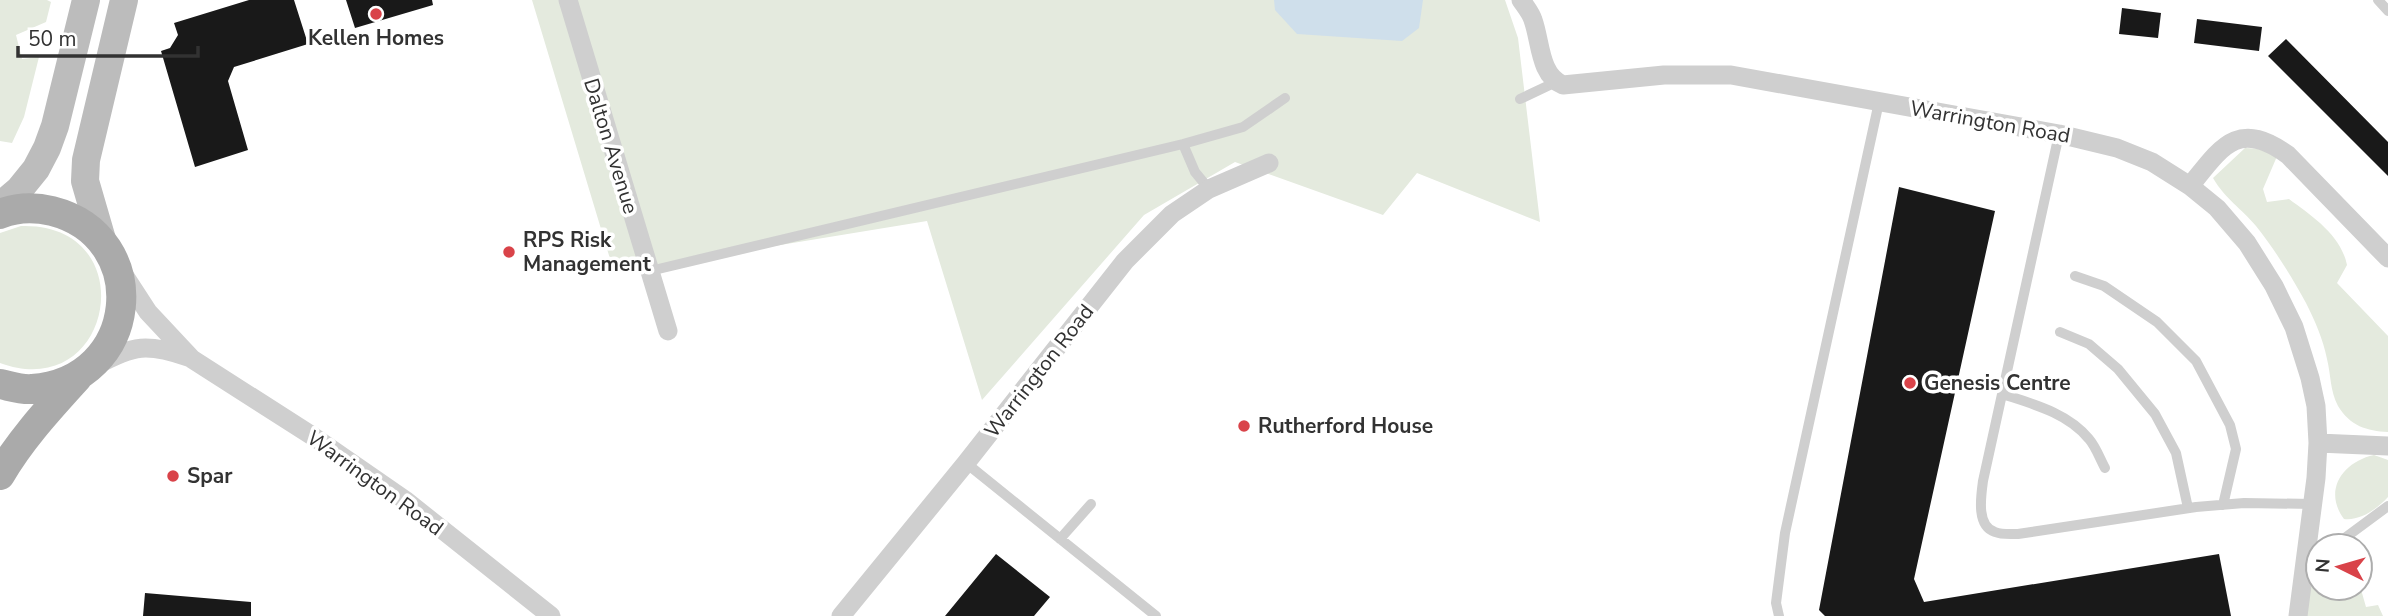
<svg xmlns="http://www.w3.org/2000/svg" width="2388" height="616" font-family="'Nunito Sans',sans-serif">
  <rect width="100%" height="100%" fill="#fff"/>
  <!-- green -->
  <path fill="#e4eade" d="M0,0H47L51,2L46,22L16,35L22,59L39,57L24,117L12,143L0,141Z
    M532,0H1505L1518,38L1540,222L1417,173L1383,215L1235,162L1144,215L982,400L927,221L614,272Z
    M2245,148L2262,149L2278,154L2263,189L2267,202L2289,199C2312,216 2341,235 2347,265L2337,283L2388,336V432C2367,431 2350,426 2338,406C2330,391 2331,375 2327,359C2323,339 2315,321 2306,303C2292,277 2275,250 2256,226C2241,208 2226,200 2213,178Z
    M21,226C145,222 115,405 0,363V233Z
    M2374,455L2388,460V497C2377,509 2360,521 2344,519C2323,491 2342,462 2374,455Z
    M2318,563V588H2360V586L2366,607L2378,605L2383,616H2302L2312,566Z"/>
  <!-- water -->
  <path fill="#cfdfeb" d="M1274,0H1423L1419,28L1402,41L1297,34L1275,10Z"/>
  <!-- building -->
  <path fill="#191919" d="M249,0H294L308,44L234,67L228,81L248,150L195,167L161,51L170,48L178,35L174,23Z
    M346,0H432L433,5L355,28Z
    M2122,8L2161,13L2158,38L2119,34Z
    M2197,19L2262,27L2259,51L2194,43Z
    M2286,39L2388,142V176L2268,56Z
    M1899,187L1995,211L1914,579L1924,602L2219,554L2231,616H1825L1819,610Z
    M996,554L1050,597L1034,616H945Z
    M145,593L251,602V616H143Z"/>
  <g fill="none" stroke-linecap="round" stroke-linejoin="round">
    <!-- lane -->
    <path stroke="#cfcfcf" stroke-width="10" d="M2378,0L2388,11
      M1520,99L1556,82
      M2059,134L1983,481C1981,496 1976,526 1995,532C2002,535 2011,534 2018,534L2196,507L2244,503L2313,504
      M1183,144L1195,172L1209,189
      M650,271L1183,144L1243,127L1285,98
      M2075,276L2104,286L2157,322L2196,361L2230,425L2236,449L2223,505
      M2060,332L2089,344L2118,369L2155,414L2176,453L2188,508
      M2002,394C2033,404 2068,413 2089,439C2096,447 2100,459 2105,468
      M966,463L1156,616
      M1060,539L1091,504
      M2334,546L2388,506
      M1779,616L1776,603L1785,533L1879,102"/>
    <!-- street -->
    <path stroke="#cfcfcf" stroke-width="19" d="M568,0L668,331
      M1521,0C1525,6 1531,13 1533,20C1541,42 1539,75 1563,85L1664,75H1731L2059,134L2117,148L2152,162L2190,186L2217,208L2247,243L2274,286L2294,327L2310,378L2316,406L2318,443L2316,478L2298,616
      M2190,186C2222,146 2238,119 2288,155L2388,258
      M122,272L148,312L192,359L314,437L405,500L551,616
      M97,365C134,345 147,343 188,357
      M2318,443L2388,446
      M841,616L966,463L1125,261L1172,214L1209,189L1269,163"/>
    <!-- secondary -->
    <path stroke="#bcbcbc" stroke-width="28" d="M0,206L19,190L36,169L47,148L55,126L86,0
      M103,243L85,181L86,160L124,0"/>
    <!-- primary -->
    <path stroke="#aaa" stroke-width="30" d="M0,214C17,207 35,207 52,211C154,237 140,382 32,389C21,390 10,386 0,384
      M0,475C21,439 49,409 77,378"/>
  </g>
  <!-- markers -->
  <g fill="#d94349" stroke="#fff" stroke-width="2.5">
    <circle cx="376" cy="14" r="7"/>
    <circle cx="509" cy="252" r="7"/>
    <circle cx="1910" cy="383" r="7"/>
    <circle cx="1244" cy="426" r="7"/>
    <circle cx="173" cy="476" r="7"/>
  </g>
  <g text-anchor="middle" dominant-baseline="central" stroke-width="7" stroke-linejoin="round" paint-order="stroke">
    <!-- poi labels -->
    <g font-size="21" font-weight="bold" fill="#323232" stroke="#fff" text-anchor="start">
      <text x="376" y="38" text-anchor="middle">Kellen Homes</text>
      <text x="523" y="240">RPS Risk<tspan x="523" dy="24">Management</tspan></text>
      <text x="1924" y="383">Genesis Centre</text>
      <text x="1258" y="426">Rutherford House</text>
      <text x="187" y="476">Spar</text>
    </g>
    <!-- street labels -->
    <g font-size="21" fill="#323232" stroke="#fff">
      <text transform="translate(1990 122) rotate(10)">Warrington Road</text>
      <text transform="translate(611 146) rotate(73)">Dalton Avenue</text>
      <text transform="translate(1039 371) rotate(-52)">Warrington Road</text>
      <text transform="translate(375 483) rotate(36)">Warrington Road</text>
    </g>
  </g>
  <!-- north arrow -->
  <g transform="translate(2339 567) rotate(275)"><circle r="33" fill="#ffffff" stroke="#adadad" stroke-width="2"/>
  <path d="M0-5L12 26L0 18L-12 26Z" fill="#d94349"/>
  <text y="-10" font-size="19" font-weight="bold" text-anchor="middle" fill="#323232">N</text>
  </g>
  <!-- scale -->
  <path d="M18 46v10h180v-10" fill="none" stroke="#323232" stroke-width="3.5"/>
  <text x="28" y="46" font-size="21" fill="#323232" stroke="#ffffff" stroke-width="5" paint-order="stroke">50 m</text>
</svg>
